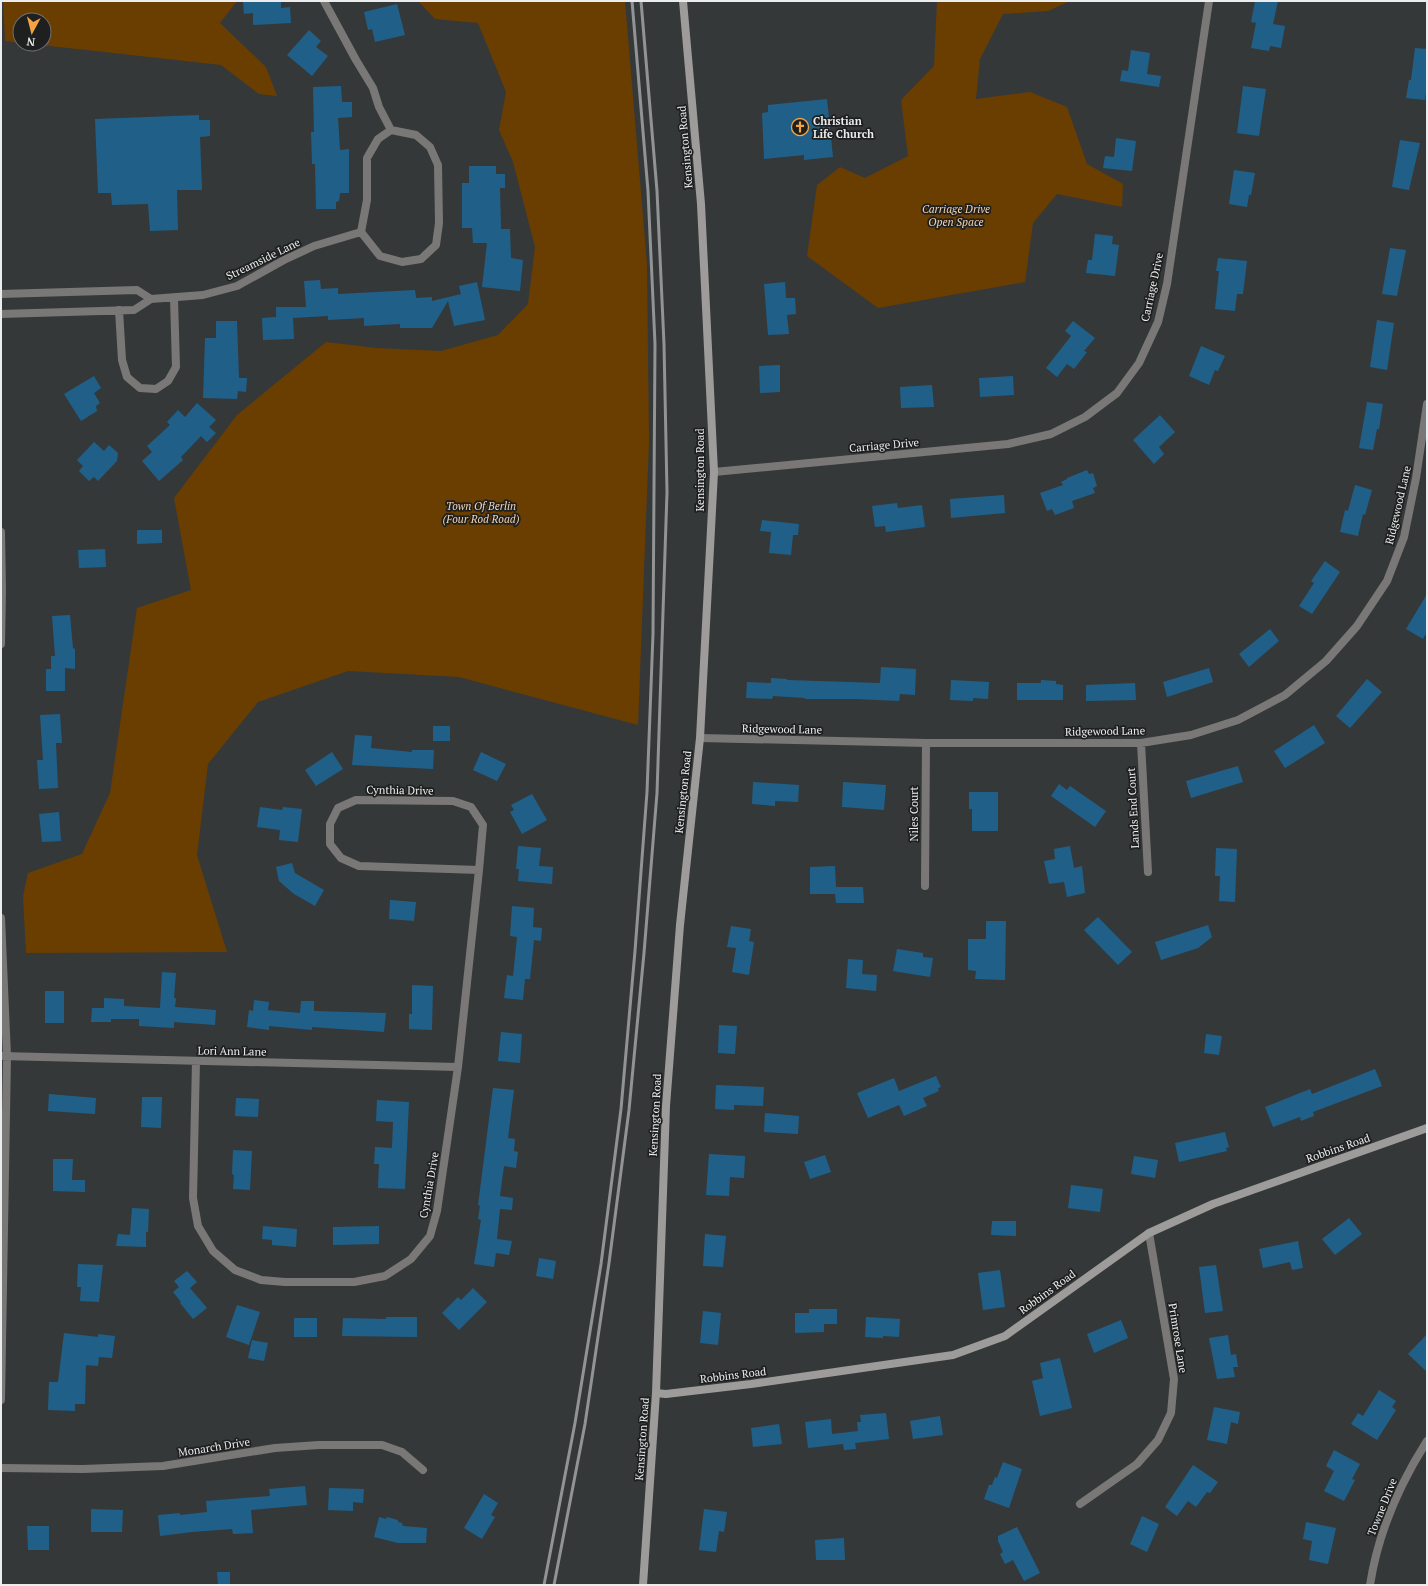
<svg xmlns="http://www.w3.org/2000/svg" width="1428" height="1586" font-family="'PT Serif',serif">
  <rect width="100%" height="100%" fill="#353839"/>
  <!-- green -->
  <path fill="#6a3e00" d="M3,1H237L220,23L266,67L277,96L259,94L221,65L32,44H44V20H20V43L5,41Z
    M418,1H625L647,265L649,442L638,725L459,677L348,671L258,702L208,764L197,855L227,952L26,953L23,896L28,873L82,854L110,793L137,608L191,590L174,498L237,415L326,342L376,348L441,351L498,335L528,304L535,247L513,162L499,130L506,92L478,23L435,19Z
    M937,1H1070L1048,11L1003,14L980,59L976,99L1030,92L1067,107L1087,164L1123,184L1122,207L1057,194L1033,223L1025,282L878,308L807,256L817,185L840,167L865,178L908,156L901,100L934,66Z"/>
  <!-- building -->
  <path fill="#206088" d="M252,1H281V8L290,7L291,23L253,25V13L244,14L243,2Z
    M1255,1H1278L1273,24L1285,26L1281,48L1270,46L1269,51L1251,48L1256,23L1251,22Z
    M397,4L405,35L375,42L372,29L368,30L364,12Z
    M309,30L321,41L316,47L328,56L312,76L287,55Z
    M1415,48L1427,49V85L1425,100L1406,98L1409,80H1411Z
    M1131,50L1150,53L1147,74L1161,76L1159,87L1120,81L1122,70L1128,71Z
    M341,86L342,102H352V117L338,118L340,150L349,149V193H340L339,201L336,202V209H316L315,164H312L311,132H314L313,87Z
    M1243,86L1266,89L1259,136L1237,133Z
    M827,99L833,157L804,160V155L764,159L762,113L768,112V105Z
    M199,115V120H210V136L200,137L202,190H177L178,230L150,231L148,204L112,205L111,193H98L95,119Z
    M1116,138L1136,141L1132,171L1103,168L1105,156L1114,157Z
    M1400,140L1420,143L1409,190L1392,187Z
    M469,166H496V174H505V188H500L501,229H510L511,258L523,260L520,291L482,287L487,243H473L472,228H462V183H469Z
    M1234,170L1255,173L1251,195H1249L1247,207L1229,204Z
    M1095,234L1113,236L1112,244L1119,245L1115,276L1086,273L1088,260H1092Z
    M1390,248L1406,250L1397,296L1382,294Z
    M1218,258L1247,261L1243,294H1237L1235,311L1215,309L1219,271H1216Z
    M320,280L321,289L338,288V294L415,290L416,298L432,297V301L461,294L459,286L477,282L485,320L454,326L448,301L432,328H400V324L364,326V318L328,320V316L293,318L294,339L263,340L262,318L276,317V307H306L304,281Z
    M785,282L786,298H795L796,314L787,315L789,334L768,335L764,284Z
    M1377,320L1394,323L1387,370L1370,367Z
    M216,321H237L239,378H247L246,392L238,391L237,399L203,398L205,338H216Z
    M1073,321L1095,338L1084,351L1087,352L1074,369L1067,364L1057,377L1046,368L1071,336L1065,331Z
    M1201,346L1225,356L1218,371L1215,370L1209,385L1189,376Z
    M780,365V392L760,393L759,366Z
    M94,376L101,388L94,393L100,403L96,406L97,411L81,421L64,394Z
    M1013,376L1014,395L980,397L979,378Z
    M932,385L934,407L901,408L900,387Z
    M1367,402L1383,404L1379,429H1377L1373,450L1359,448Z
    M197,403L216,420L209,427L216,433L207,442L201,436L181,457L183,460L159,481L142,461L152,452L147,446L170,425L167,422L178,410L185,417Z
    M1160,415L1175,432L1159,447L1164,454L1154,464L1133,440Z
    M94,442L104,451L109,445L118,453L117,461L98,481L94,477L89,481L79,471L83,466L77,460Z
    M1087,470L1089,474L1093,473L1097,486L1093,488L1095,493L1072,501L1074,508L1055,515L1052,509L1047,511L1040,493L1063,485L1061,482L1067,479V478Z
    M1355,485L1372,490L1365,515L1363,514L1358,536L1340,532L1345,510L1348,511Z
    M1004,495L1005,513L951,518L950,499Z
    M897,503L898,508L922,505L925,527L886,532L885,526L875,527L872,506Z
    M762,520L799,524L798,535H793L791,555L769,553L771,532L760,531Z
    M137,530H162V543L137,544Z
    M105,549L106,567L79,568L78,550Z
    M1325,561L1340,572L1312,614L1299,606L1314,583L1311,581Z
    M1427,594V632L1423,639L1406,629Z
    M70,615L73,648L75,649V669L65,668V691H46V669H51V656H55L52,616Z
    M1270,629L1279,641L1249,667L1239,654Z
    M881,667L916,669L915,695L900,694L899,701L856,699H805V698L773,696L772,699L746,698L747,682L771,683V678L787,679V680L880,683Z
    M1209,668L1213,682L1167,697L1163,682Z
    M1367,679L1382,692L1350,728L1336,716Z
    M951,680L989,682L988,699L973,698V701L950,700Z
    M1041,680L1056,681V684L1063,685V700H1017V683H1041Z
    M1135,683L1136,700L1086,701V685Z
    M60,714L62,743H56L58,788L39,789L37,760H43L40,715Z
    M1314,725L1325,743L1285,768L1274,751Z
    M433,726H450V741H433Z
    M355,735L372,736L371,748L412,752V750H434L433,769L352,765Z
    M332,752L343,769L316,786L305,770Z
    M481,752L506,764L497,781L473,770Z
    M1238,766L1243,782L1191,798L1186,781Z
    M753,782L799,785L798,802L775,801V806L752,804Z
    M843,782L886,785L884,810L842,807Z
    M1059,784L1067,790L1070,786L1106,811L1095,827L1051,796Z
    M969,792H998V831H972V809H969Z
    M532,794L547,820L522,834L510,812L514,810L511,805Z
    M260,807L282,810L283,807L302,809L298,842L279,840L280,830L257,827Z
    M59,812L61,841L42,842L39,814Z
    M518,846L541,848L539,866L553,867L552,884L518,881L519,869H516Z
    M1070,846L1074,868L1082,866L1085,893L1067,897L1064,882L1049,884L1044,861L1055,859L1054,849Z
    M1216,848L1237,849L1235,902L1219,901L1220,876H1215Z
    M292,863L295,873L324,890L315,906L294,894L279,881L276,867Z
    M835,866L836,887H863L864,903H836L835,894H810V867Z
    M390,900L416,902L414,921L389,919Z
    M512,906L534,908L533,927L542,928L541,941L534,940L530,979H525L523,1000L504,998L507,975L513,976L517,937L510,936Z
    M1098,917L1132,952L1118,965L1084,930Z
    M986,921H1006L1005,980L975,979L976,971L968,970V939H986Z
    M1208,925L1212,937L1198,948L1161,960L1155,942Z
    M731,926L751,929L749,941L754,942L749,975L732,972L736,948L727,947Z
    M897,949L923,953V957L933,958L930,977L893,971Z
    M848,959L863,960L862,974L877,975L876,991L846,988Z
    M162,972L176,973L174,998H176L175,1007L216,1010L215,1025L174,1022V1028L139,1026V1019H111V1022H91L92,1008H104V998L124,999V1006L160,1008Z
    M412,985L433,986L432,1030L409,1029V1014H412Z
    M45,991H64V1023H45Z
    M254,1000L269,1002L268,1010L300,1013L301,1001H314V1011L386,1013L384,1032L312,1027V1030L269,1026V1030L247,1027L249,1010L253,1011Z
    M719,1025L737,1026L735,1054L718,1053Z
    M501,1032L522,1034L520,1063L498,1061Z
    M1206,1034L1222,1036L1219,1055L1204,1053Z
    M1375,1069L1382,1086L1313,1112L1314,1116L1301,1121L1300,1117L1273,1127L1265,1107L1310,1089L1312,1094Z
    M936,1076L941,1087L938,1088L939,1091L923,1098L927,1106L904,1116L899,1105L868,1118L857,1093L894,1078L899,1091Z
    M716,1085L764,1087L763,1106L734,1105V1110L715,1109Z
    M493,1088L514,1090L508,1138L515,1139L514,1151L518,1152L516,1168L504,1166L500,1196L513,1198L512,1210L500,1209L497,1239L512,1241L509,1255L496,1253L494,1267L474,1264L481,1220L478,1219L480,1206L478,1205Z
    M49,1094L96,1098L95,1114L48,1111Z
    M142,1097H162L161,1128L141,1127Z
    M236,1098L259,1099L258,1117L235,1116Z
    M377,1100L409,1102L405,1189L378,1188L379,1164H374L375,1147L392,1148L393,1122L376,1121Z
    M765,1113L799,1116L798,1134L764,1132Z
    M1225,1132L1229,1147L1226,1148L1227,1151L1179,1162L1175,1143Z
    M233,1150L252,1151L250,1190L233,1189L234,1175L232,1174Z
    M709,1154L745,1156L744,1178L730,1177L729,1196L706,1195Z
    M825,1155L831,1172L810,1179L804,1162Z
    M1134,1156L1158,1160L1155,1178L1131,1174Z
    M53,1159H73L72,1180H85V1192L53,1191Z
    M1071,1185L1103,1189L1100,1212L1068,1208Z
    M132,1208L149,1209L148,1232H146V1247L116,1246L118,1234L130,1235Z
    M1349,1218L1362,1234L1335,1255L1322,1239Z
    M992,1221H1016V1236L991,1235Z
    M263,1226L297,1229L296,1247L272,1245V1240L262,1239Z
    M379,1226V1244L333,1245V1227Z
    M705,1234L726,1236L723,1267L703,1266Z
    M1298,1241L1303,1268L1292,1270L1290,1262L1263,1268L1259,1249Z
    M539,1258L556,1261L553,1279L536,1276Z
    M78,1264L103,1265L99,1302L80,1301L81,1287H77Z
    M1216,1265L1223,1311L1205,1313L1199,1267Z
    M1000,1270L1005,1307L983,1310L978,1273Z
    M187,1271L197,1282L190,1288L207,1308L193,1319L180,1303L181,1302L173,1292L179,1287L174,1281Z
    M473,1288L487,1302L459,1330L442,1313L458,1297L461,1300Z
    M237,1305L260,1312L249,1345L226,1337Z
    M809,1309H837V1324H824V1332L795,1333V1313H809Z
    M703,1311L721,1313L718,1345L700,1343Z
    M386,1317H417V1337L342,1336L343,1318L386,1319Z
    M866,1317L900,1319L899,1337L883,1336V1338L865,1337Z
    M294,1318H317V1337H294Z
    M1121,1320L1128,1338L1094,1353L1087,1334Z
    M64,1333L98,1337V1334L115,1336L112,1358L99,1357L98,1366L86,1365L85,1404H75V1411L48,1410L49,1382H58Z
    M1427,1334V1372L1408,1354Z
    M1228,1335L1231,1355L1236,1354L1238,1367H1233L1235,1377L1217,1379L1209,1338Z
    M252,1340L268,1343L264,1361L248,1358Z
    M1060,1358L1072,1408L1040,1416L1032,1381L1043,1378L1040,1363Z
    M1379,1390L1396,1401L1392,1407L1396,1410L1377,1440L1351,1424L1358,1413L1363,1416Z
    M1214,1407L1240,1412L1238,1424L1231,1422L1227,1444L1207,1440Z
    M886,1413L889,1439L855,1443L856,1449L844,1450L843,1444L808,1448L805,1422L831,1419L832,1434L858,1431L857,1422H861L860,1415Z
    M940,1416L943,1435L913,1439L910,1421Z
    M779,1424L782,1444L753,1447L751,1428Z
    M1334,1450L1360,1464L1352,1479L1355,1480L1344,1501L1324,1491L1334,1471L1326,1466Z
    M1003,1462L1022,1469L1009,1508L984,1499L989,1485H992L995,1477L997,1478Z
    M1193,1465L1218,1482L1210,1493L1207,1492L1196,1507L1188,1501L1177,1516L1165,1507Z
    M305,1486L307,1505L251,1510L253,1533L233,1534L232,1529L192,1532L160,1536L158,1515L180,1513V1515L207,1512L206,1501L270,1496L269,1489Z
    M329,1488L364,1489L363,1503L353,1502V1511L328,1510Z
    M484,1494L498,1503L491,1515L495,1517L482,1539L464,1528Z
    M91,1509L123,1510L122,1532H91Z
    M704,1509L727,1512L724,1532L719,1531L716,1552L699,1550Z
    M1142,1516L1159,1524L1147,1552L1130,1544Z
    M379,1517L386,1519L387,1517L398,1520V1522L402,1523L403,1526L427,1528L426,1543H398L374,1537Z
    M1306,1522L1336,1528L1328,1564L1309,1560L1312,1541L1303,1539Z
    M27,1526H49V1550H28Z
    M1017,1527L1040,1573L1024,1581L1013,1560L1005,1564L1000,1554L1003,1552L998,1541V1536Z
    M844,1538L845,1560H816L815,1540Z
    M217,1572H230V1585H218Z"/>
  <g fill="none" stroke-linecap="round" stroke-linejoin="round">
    <!-- street -->
    <path stroke="#797877" stroke-width="8" d="M324,1L356,60L373,88L379,107L391,130
      M1,294L137,290L151,299L134,310L1,314
      M151,299L203,295L237,286L284,260L314,246L361,232L380,256L402,262L421,259L436,245L439,223L438,165L430,147L416,135L391,130L378,139L367,158V200L361,232
      M119,310L122,360L127,377L140,388L156,389L168,381L176,367L174,298
      M714,472L1008,444L1051,434L1085,417L1117,393L1139,363L1158,322L1167,284L1209,1
      M1,532L2,590L1,644
      M700,738L926,743H1141L1191,735L1238,720L1285,695L1326,661L1357,626L1387,581L1404,537L1416,478L1427,404
      M1141,743L1148,872
      M356,800L453,801L471,807L483,825L479,870L359,866L341,858L330,844V824L338,808Z
      M925,886L926,743
      M1,918L7,1056L1,1400
      M1,1056L458,1067
      M196,1061L193,1198L198,1226L213,1251L235,1270L261,1280L285,1282H354L385,1276L411,1259L430,1236L437,1211L458,1067L479,870
      M1,1468L83,1469L163,1466L275,1448L319,1445H382L402,1452L423,1470
      M1080,1504L1137,1464L1158,1440L1171,1413L1174,1379L1149,1233
      M1370,1585C1378,1533 1399,1485 1427,1441"/>
    <!-- secondary -->
    <path stroke="#9d9c9a" stroke-width="8" d="M656,1393L666,1394L751,1384L953,1355L1005,1336L1149,1233L1213,1204L1427,1128
      M643,1585L656,1393L666,1106L680,925L700,738L714,472L701,204L683,1"/>
    <!-- rail -->
    <path stroke="#919394" stroke-width="3" d="M544,1585L575,1423L601,1264L621,1109L635,951L647,792L653,634L655,344L648,191L632,1
      M554,1585L585,1424L609,1263L629,1110L644,953L657,793L667,492L664,344L657,191L641,1"/>
  </g>
  <!-- icons -->
  <defs>
    <g id="church-ring" transform="scale(0.9)"><circle r="9.5" fill="#1e1f1f" stroke="#f4a344" stroke-width="1.5"/><path d="M-1.2-6h2.4v3.5h3.3v2.4h-3.3V6h-2.4V-.1h-3.3v-2.4h3.3Z" fill="#f4a344"/></g>
  </defs>
  <g fill-rule="evenodd">
    <use href="#church-ring" x="800" y="127"/>
  </g>
  <g text-anchor="middle" dominant-baseline="central" stroke-width="3.5" stroke-linejoin="round" paint-order="stroke">
    <!-- poi labels -->
    <g font-size="11" font-weight="bold" fill="#eaeced" stroke="#1e1f1f" text-anchor="start">
      <text x="813" y="121">Christian<tspan x="813" dy="13">Life Church</tspan></text>
    </g>
    <!-- street labels -->
    <g font-size="11" fill="#eaeced" stroke="#1e1f1f">
      <text transform="translate(685 147) rotate(-95)">Kensington Road</text>
      <text transform="translate(263 259) rotate(-26)">Streamside Lane</text>
      <text transform="translate(1152 287) rotate(-78)">Carriage Drive</text>
      <text transform="translate(884 445) rotate(-5)">Carriage Drive</text>
      <text transform="translate(700 470) rotate(-90)">Kensington Road</text>
      <text transform="translate(1398 505) rotate(-77)">Ridgewood Lane</text>
      <text transform="translate(782 729) rotate(1)">Ridgewood Lane</text>
      <text transform="translate(1105 731) rotate(-1)">Ridgewood Lane</text>
      <text transform="translate(400 790) rotate(1)">Cynthia Drive</text>
      <text transform="translate(683 792) rotate(-84)">Kensington Road</text>
      <text transform="translate(1133 808) rotate(-93)">Lands End Court</text>
      <text transform="translate(914 814) rotate(-90)">Niles Court</text>
      <text transform="translate(232 1051) rotate(1)">Lori Ann Lane</text>
      <text transform="translate(655 1115) rotate(-87)">Kensington Road</text>
      <text transform="translate(1338 1148) rotate(-19)">Robbins Road</text>
      <text transform="translate(429 1185) rotate(-80)">Cynthia Drive</text>
      <text transform="translate(1047 1292) rotate(-36)">Robbins Road</text>
      <text transform="translate(1178 1338) rotate(81)">Primrose Lane</text>
      <text transform="translate(733 1375) rotate(-7)">Robbins Road</text>
      <text transform="translate(642 1439) rotate(-86)">Kensington Road</text>
      <text transform="translate(214 1447) rotate(-9)">Monarch Drive</text>
      <text transform="translate(1382 1507) rotate(-68)">Towne Drive</text>
    </g>
    <!-- park labels -->
    <g font-size="11" font-style="italic" fill="#f6d5b4" stroke="#1e1f1f">
      <text x="956" y="209">Carriage Drive<tspan x="956" dy="13">Open Space</tspan></text>
      <text x="481" y="506">Town Of Berlin<tspan x="481" dy="13">(Four Rod Road)</tspan></text>
    </g>
  </g>
  <!-- border -->
  <rect width="1428" height="1586" fill="none" stroke="#eaeced" stroke-width="4"/>
  <!-- north arrow -->
  <g transform="translate(32 32) rotate(187)"><circle r="19" fill="#1e1f1f" stroke="#707171"/>
  <path d="M0-3L7 15L0 10L-7 15Z" fill="#f4a344"/>
  <text y="-6" font-size="11" font-weight="bold" text-anchor="middle" fill="#eaeced">N</text>
  </g>
</svg>
